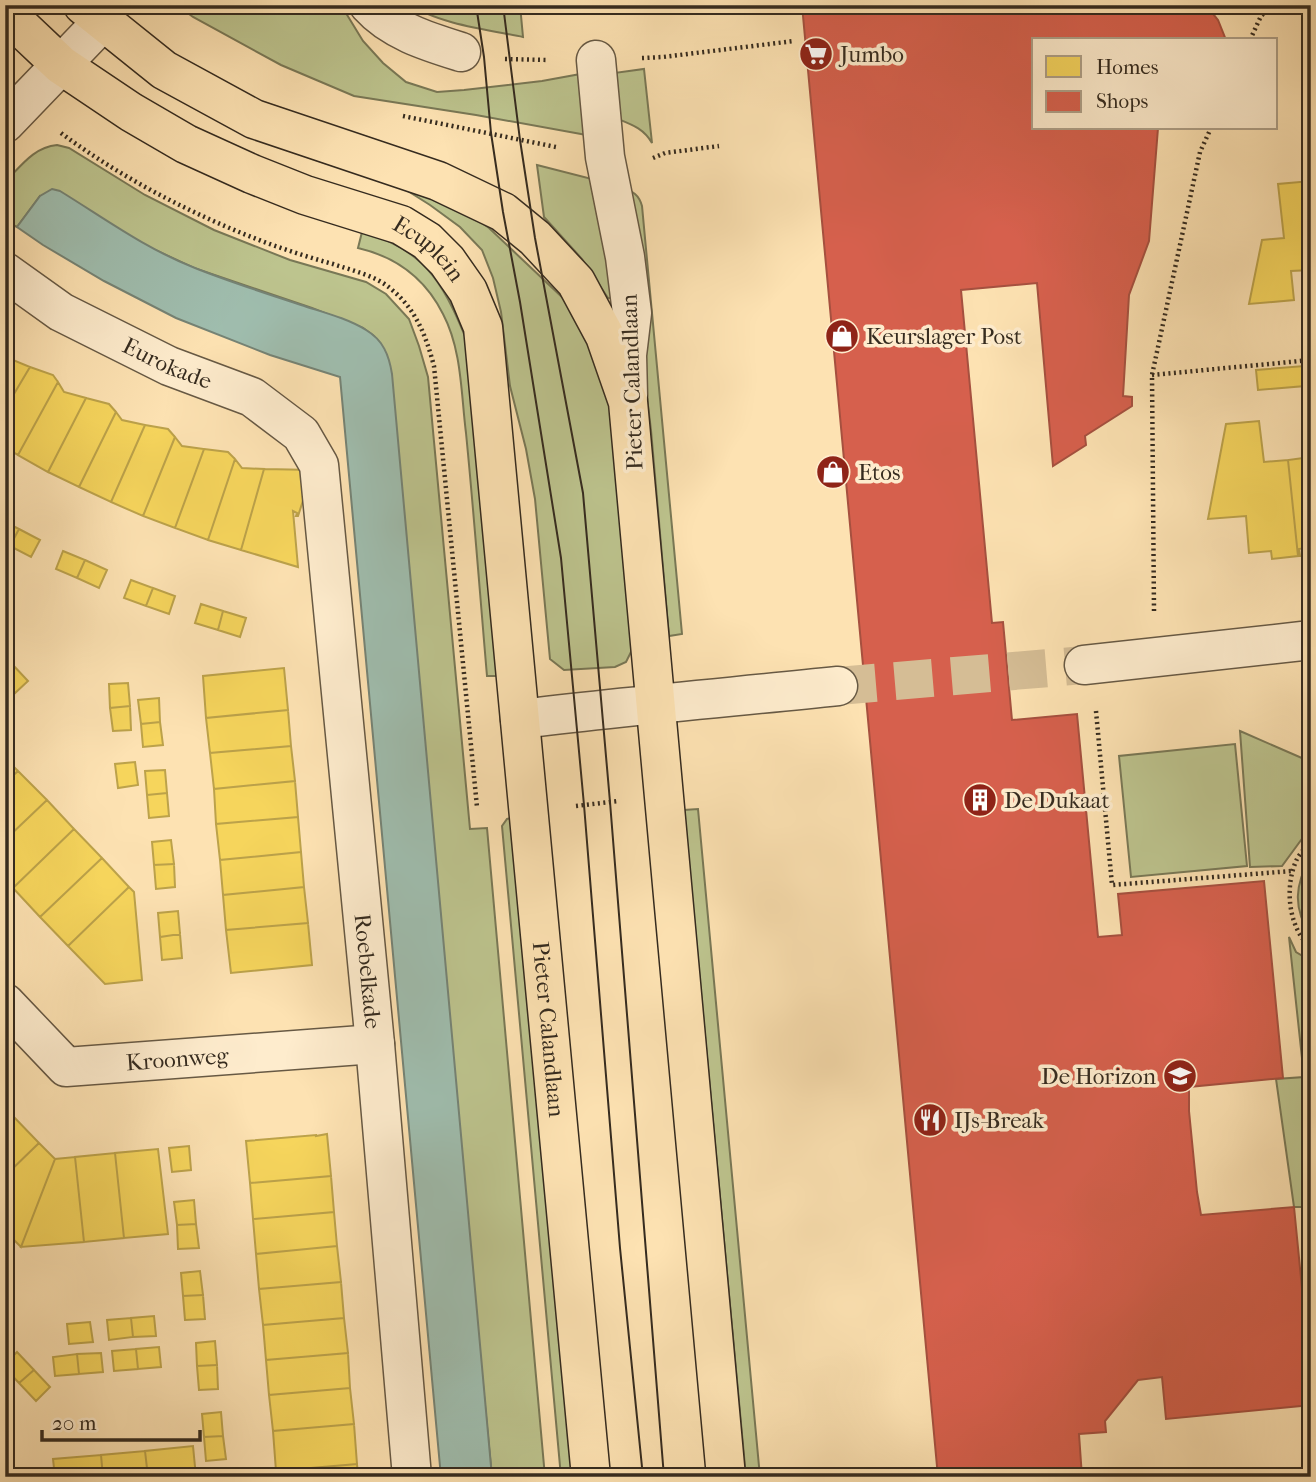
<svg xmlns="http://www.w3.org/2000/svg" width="1316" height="1482" font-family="'IM FELL French Canon',serif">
  <rect width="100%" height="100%" fill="#fde2b2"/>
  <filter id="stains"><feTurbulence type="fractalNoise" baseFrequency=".00286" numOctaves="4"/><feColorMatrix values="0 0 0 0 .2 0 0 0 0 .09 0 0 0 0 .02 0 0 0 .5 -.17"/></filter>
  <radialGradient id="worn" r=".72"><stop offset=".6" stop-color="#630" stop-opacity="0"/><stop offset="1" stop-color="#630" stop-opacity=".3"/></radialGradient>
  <!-- green -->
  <path fill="#bdc48e" stroke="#797856" stroke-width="2" d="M177,5H341L363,41L383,63L406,82L437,92L464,90L542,81L586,73L592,136L476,115L354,96L281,65L193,17Z
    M413,5H520L523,37C495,31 433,23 413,5Z
    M644,69L652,143C644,129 633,125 618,119L614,73Z
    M57,145L69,148L145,195L214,230L290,260L366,282L386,294L409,319L419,346L428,377L470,829L487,828L545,1477H492L381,344L374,336L363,328L312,308L194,268L40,196L17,227L5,221V182C21,166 34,147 57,145Z
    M537,165L592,179L614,298H608L582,259L544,217Z
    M403,188L457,205L489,228L564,299L588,339L611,404L635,644L626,662L615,667L564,670L550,659L535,499L526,449L510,386L501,312L493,278L482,250L460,227L430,205Z
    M622,188C633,191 639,195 642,206L682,634L669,636L651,430Z
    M362,232C429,249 447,291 471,351L500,676H487C480,595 474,514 466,433C461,394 462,350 443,314C425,278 397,257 358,248Z
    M1240,731L1311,762V829L1307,832L1282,866L1250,867Z
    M1235,744L1247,866L1131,877L1119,756Z
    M698,809L760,1477H746L684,810Z
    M516,817L577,1477H561L502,826L507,819Z
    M1311,856V936C1292,908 1295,884 1311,856Z
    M1289,937L1296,952L1311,961V1207H1294L1276,1079L1304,1077Z"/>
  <!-- water -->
  <path fill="#9fbdae" stroke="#758375" stroke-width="2" d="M52,189L60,191C104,218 146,249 195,268C230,282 265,293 301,305C322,312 347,318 366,330C383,340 389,355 392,374L492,1477H441L340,377L270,355L176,318L104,281L43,245L17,227L40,196Z"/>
  <!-- homes -->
  <path fill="#f6d55c" stroke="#bca24a" stroke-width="2" d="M1311,181V270L1291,271L1294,300L1249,304L1262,240L1284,238L1278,184Z
    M5,354L8,358L30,367L5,409Z
    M1304,366L1305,386L1258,390L1256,370Z
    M30,367L53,375L58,382L18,455L5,448V409Z
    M58,382L64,392L86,398L48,472L18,455Z
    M86,398L109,404L116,412L79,487L48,472Z
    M116,412L122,420L145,425L111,502L79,487Z
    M1259,421L1264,462L1288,460L1298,556L1272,559L1271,551L1249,553L1246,516L1208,519L1226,424Z
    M145,425L168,429L175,437L143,516L111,502Z
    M175,437L182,446L204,449L175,528L143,516Z
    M204,449L228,452L235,459L208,540L175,528Z
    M1311,457V547L1299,549L1300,556H1298L1288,460Z
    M235,459L242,468L264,469L241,550L208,540Z
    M264,469L313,470L298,516H296L297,513L293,511L298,567L241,550Z
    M5,522L19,529L10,546L5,544Z
    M19,529L40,540L31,557L10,546Z
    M63,551L85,560L77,578L56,569Z
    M85,560L107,570L99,588L77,578Z
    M131,580L153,588L146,606L124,598Z
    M153,588L175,596L169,614L146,606Z
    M201,604L223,611L218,630L195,623Z
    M223,611L246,618L240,637L218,630Z
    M12,664L28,681L14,694L5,685V670Z
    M284,668L288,710L206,718L203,676Z
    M128,683L130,706L110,708L109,684Z
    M159,698L160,722L141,724L138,700Z
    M130,706L131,730L113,731L110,708Z
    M288,710L291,746L210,753L206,718Z
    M160,722L163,745L143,747L141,724Z
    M291,746L295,781L214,789L210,753Z
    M5,758L18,771L5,783Z
    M135,762L138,785L118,788L115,764Z
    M165,770L167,793L147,795L145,771Z
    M18,771L47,800L5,840V783Z
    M295,781L298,817L216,824L214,789Z
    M167,793L169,816L149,818L147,795Z
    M47,800L74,829L13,888L5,880V840Z
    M298,817L301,852L220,860L216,824Z
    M74,829L102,858L40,917L13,888Z
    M171,840L174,864L154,865L152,842Z
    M301,852L304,887L223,895L220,860Z
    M102,858L129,887L68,946L40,917Z
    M174,864L175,887L156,889L154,865Z
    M129,887L134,892L142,980L105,984L68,946Z
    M304,887L308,923L226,930L223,895Z
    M178,911L180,934L160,937L158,913Z
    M308,923L312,965L231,973L226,930Z
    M180,934L182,958L162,960L160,937Z
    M11,1114L39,1143L5,1176V1120Z
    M327,1134L331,1176L250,1183L246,1141L316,1135V1136Z
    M39,1143L55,1159L21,1247L5,1231V1176Z
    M189,1146L191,1170L172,1172L169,1148Z
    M158,1149L168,1234L124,1238L115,1153Z
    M115,1153L124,1238L84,1242L75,1157Z
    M75,1157L84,1242L21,1247L55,1159Z
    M331,1176L334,1212L253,1219L250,1183Z
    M194,1200L196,1224L177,1225L174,1202Z
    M334,1212L337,1246L256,1254L253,1219Z
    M196,1224L199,1248L178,1249L177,1225Z
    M337,1246L341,1282L259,1289L256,1254Z
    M200,1271L203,1295L183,1296L181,1273Z
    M341,1282L344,1318L263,1325L259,1289Z
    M203,1295L205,1319L185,1320L183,1296Z
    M154,1316L156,1336L133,1337L131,1318Z
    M131,1318L133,1337L109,1340L107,1320Z
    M344,1318L348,1353L266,1360L263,1325Z
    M90,1322L93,1342L69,1344L67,1324Z
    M215,1341L217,1365L197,1366L196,1343Z
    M159,1347L161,1367L138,1369L136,1349Z
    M136,1349L138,1369L114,1371L112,1351Z
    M17,1352L34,1370L19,1383L5,1368V1364Z
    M101,1353L103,1372L79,1374L77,1354Z
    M348,1353L350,1388L269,1395L266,1360Z
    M77,1354L79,1374L55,1376L53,1357Z
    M217,1365L218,1389L199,1390L197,1366Z
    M34,1370L50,1387L36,1401L19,1383Z
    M350,1388L354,1424L273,1431L269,1395Z
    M221,1412L223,1436L204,1437L202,1414Z
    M354,1424L357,1464L276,1471L273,1431Z
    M223,1436L226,1459L206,1461L204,1437Z
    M193,1446L196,1477H148L145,1451Z
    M145,1451L148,1477H103L101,1455Z
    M101,1455L103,1477H55L53,1459Z
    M357,1464L358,1477H277L276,1471Z"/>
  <!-- shops -->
  <path fill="#d6604d" stroke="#a6503f" stroke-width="2" d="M802,5H1214L1209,9L1218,20L1226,40H1034V128H1158L1149,241L1129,295L1123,396L1132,397V406L1085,436L1086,445L1053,466L1037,283L961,290L992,623L1003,622L1012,720L1077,714L1098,937L1122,935L1118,894L1264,881L1283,1078L1189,1087V1111L1197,1192L1201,1215L1294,1207L1311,1380V1405L1166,1419L1162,1377L1138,1380L1105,1421L1106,1432L1079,1434L1082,1477H938Z"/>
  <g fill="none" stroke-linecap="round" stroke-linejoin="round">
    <!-- minor-tunnel -->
    <path stroke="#d5bd95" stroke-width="38" stroke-dasharray="38 19" stroke-linecap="butt" d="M838,686L1084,665"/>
    <!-- minor casing -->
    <g stroke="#675944" stroke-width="41">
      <g id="minor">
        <path d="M369,5C392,31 429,42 461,52"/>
        <path d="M596,60L605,157L625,257L632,313L627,355L628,396"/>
        <path d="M5,123L103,21"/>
        <path id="s1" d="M5,272L61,312L169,366L252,397L301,434L319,465L375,1044L412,1477"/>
        <path d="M1084,665L1311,640"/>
        <path d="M520,719C626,706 732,697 838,686"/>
        <path id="s2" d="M5,1003L66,1067L375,1044"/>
      </g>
    </g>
    <!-- major casing -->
    <g stroke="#352b1f" stroke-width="41">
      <g id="major">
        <path d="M83,5L164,70L254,119L438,181L503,212L535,238L576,282L605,336L628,402L726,1477"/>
        <path id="s3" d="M5,12L61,65L131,112L186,144L252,174L305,195L401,225L427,241L447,261L468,291L483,327L591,1477"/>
      </g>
    </g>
    <!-- path -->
    <path stroke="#352b1f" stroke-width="4.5" stroke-dasharray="2 3.5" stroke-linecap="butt" d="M1250,40L1261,16L1273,5
      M642,58L663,57L794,41
      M505,59L549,60
      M403,116L556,147
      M61,133C123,179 195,216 267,243C289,251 311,258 333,264C353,271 375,275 391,289C416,309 426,336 434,366L477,807
      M653,158L665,153L719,146
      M1152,375L1311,360
      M1154,611L1152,375L1200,152L1211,128
      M1096,711L1112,885L1292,871
      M576,806L619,801
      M1311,842C1306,847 1300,853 1297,859C1284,886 1288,928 1311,948"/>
    <!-- minor -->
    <use href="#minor" stroke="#feeccd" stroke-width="38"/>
    <!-- major -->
    <use href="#major" stroke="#fde2b2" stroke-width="38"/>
    <!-- tram -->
    <path stroke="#352b1f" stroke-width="2" d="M476,5L484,57L491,133L503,212L520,302L561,558L584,805L620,1248L643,1477
      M503,5L520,140L535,238L583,493L610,802L664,1477"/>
  </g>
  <!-- icons -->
  <defs>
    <g id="supermarket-disc" transform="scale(1.75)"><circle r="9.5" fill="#8f2418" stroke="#feeccd"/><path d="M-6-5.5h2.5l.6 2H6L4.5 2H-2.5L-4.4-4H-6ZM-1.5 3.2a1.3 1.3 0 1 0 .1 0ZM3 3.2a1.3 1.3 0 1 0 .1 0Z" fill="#fff"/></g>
    <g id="shop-disc" transform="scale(1.75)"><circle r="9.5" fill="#8f2418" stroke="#feeccd"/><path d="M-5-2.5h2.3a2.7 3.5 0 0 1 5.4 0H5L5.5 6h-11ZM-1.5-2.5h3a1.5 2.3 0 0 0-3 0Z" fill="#fff"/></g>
    <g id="building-disc" transform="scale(1.75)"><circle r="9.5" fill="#8f2418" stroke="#feeccd"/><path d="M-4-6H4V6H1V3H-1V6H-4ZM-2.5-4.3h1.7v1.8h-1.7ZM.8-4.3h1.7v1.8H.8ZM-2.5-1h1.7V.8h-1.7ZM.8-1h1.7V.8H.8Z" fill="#fff"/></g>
    <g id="school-disc" transform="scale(1.75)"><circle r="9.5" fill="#8f2418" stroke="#feeccd"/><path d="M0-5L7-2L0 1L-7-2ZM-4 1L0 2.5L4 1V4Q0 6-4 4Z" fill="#fff"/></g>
    <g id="restaurant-disc" transform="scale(1.75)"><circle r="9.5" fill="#8f2418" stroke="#feeccd"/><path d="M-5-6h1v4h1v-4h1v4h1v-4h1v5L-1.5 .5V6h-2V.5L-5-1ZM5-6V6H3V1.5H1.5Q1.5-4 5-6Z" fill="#fff"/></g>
  </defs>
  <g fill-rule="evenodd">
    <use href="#supermarket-disc" x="816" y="54"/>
    <use href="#shop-disc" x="842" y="336"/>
    <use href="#shop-disc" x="833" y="472"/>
    <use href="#building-disc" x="980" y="800"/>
    <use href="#school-disc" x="1180" y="1076"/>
    <use href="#restaurant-disc" x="930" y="1120"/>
  </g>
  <g text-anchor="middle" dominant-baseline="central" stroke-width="7" stroke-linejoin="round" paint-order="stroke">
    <!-- poi labels -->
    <g font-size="23" fill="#352b1f" stroke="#feeccd" text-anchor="start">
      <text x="840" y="54">Jumbo</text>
      <text x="866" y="336">Keurslager Post</text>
      <text x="858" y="472">Etos</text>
      <text x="1004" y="800">De Dukaat</text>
      <text x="1156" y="1076" text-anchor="end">De Horizon</text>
      <text x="954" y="1120">IJs-Break</text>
    </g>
    <!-- street labels -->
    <g font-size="23" fill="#352b1f" stroke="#feeccd">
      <text stroke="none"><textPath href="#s3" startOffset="492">Ecuplein</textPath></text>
      <text stroke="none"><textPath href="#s1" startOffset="187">Eurokade</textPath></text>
      <text transform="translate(632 382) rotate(-92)">Pieter Calandlaan</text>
      <text stroke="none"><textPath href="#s1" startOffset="884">Roebelkade</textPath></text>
      <text stroke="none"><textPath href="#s3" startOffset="1295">Pieter Calandlaan</textPath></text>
      <text stroke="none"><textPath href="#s2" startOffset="200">Kroonweg</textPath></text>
    </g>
  </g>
  <!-- margin -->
  <rect width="1316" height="1482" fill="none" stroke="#fde2b2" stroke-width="28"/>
  <rect x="7" y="7" width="1302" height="1468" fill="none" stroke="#352b1f" stroke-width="3.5"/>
  <rect x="14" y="14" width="1288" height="1454" fill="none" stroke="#352b1f" stroke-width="2"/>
  <!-- legend -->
  <rect x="1032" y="38" width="245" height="91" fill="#feeccd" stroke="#ae9f87" stroke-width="2"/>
  <rect x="1046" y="56" width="35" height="21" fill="#f6d55c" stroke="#ae9f87" stroke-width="2"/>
  <text x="1096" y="74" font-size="21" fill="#352b1f">Homes</text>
  <rect x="1046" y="91" width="35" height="21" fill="#d6604d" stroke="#ae9f87" stroke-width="2"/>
  <text x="1096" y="108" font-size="21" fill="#352b1f">Shops</text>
  <!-- scale -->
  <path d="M42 1430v10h158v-10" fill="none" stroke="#352b1f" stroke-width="3.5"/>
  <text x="52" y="1430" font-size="21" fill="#352b1f" stroke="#feeccd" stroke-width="5" paint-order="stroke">20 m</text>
  <rect width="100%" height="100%" filter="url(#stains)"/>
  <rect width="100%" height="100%" fill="url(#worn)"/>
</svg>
